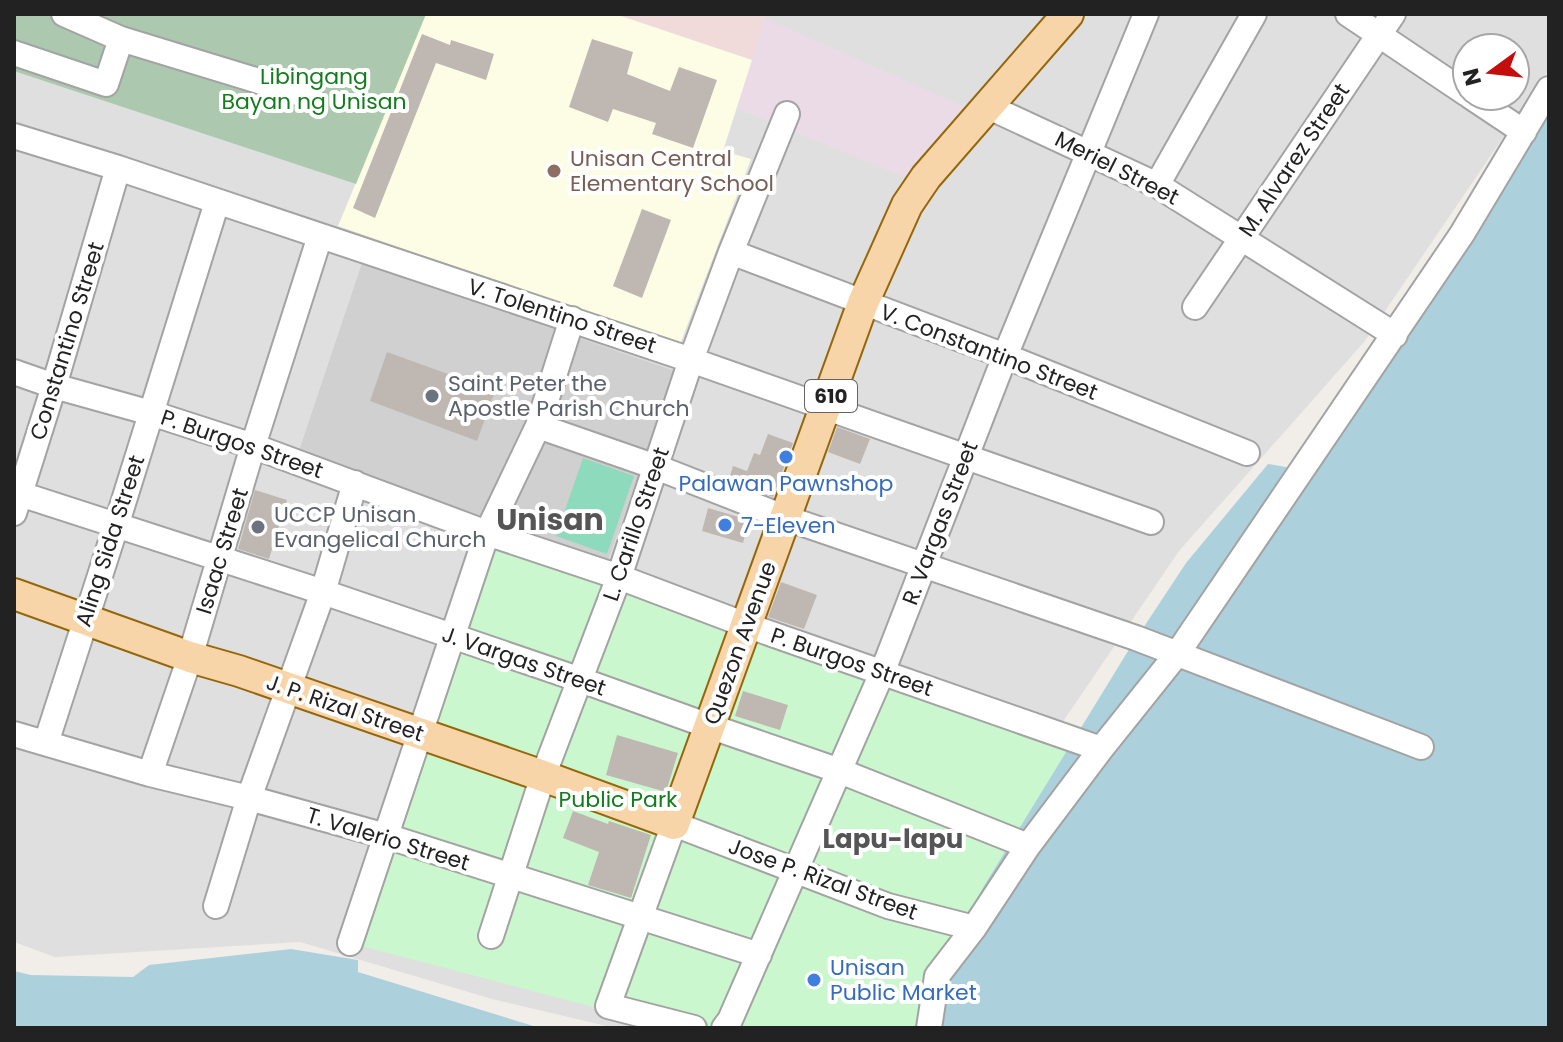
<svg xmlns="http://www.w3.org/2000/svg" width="1563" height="1042" font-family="Poppins,sans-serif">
  <rect width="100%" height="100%" fill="#f1eee9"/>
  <!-- residential -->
  <path fill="#e0dfdf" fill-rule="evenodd" d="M14,14H1549V70L1364,342L1179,551L990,829L859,1028H615L492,999L300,942L55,957L14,942ZM1467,48H1515V96H1467Z"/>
  <!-- commercial -->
  <path fill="#f0dbda" d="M615,14H767L752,60Z"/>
  <!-- industrial -->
  <path fill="#eadbe7" d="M765,18L967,108L904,177L737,108Z"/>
  <!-- education -->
  <path fill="#fdfde6" d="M426,14H615L752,60L723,151L751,159L680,344L338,226Z"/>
  <!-- religious -->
  <path fill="#d0d0d0" d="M362,263L675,371L608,561L299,451Z"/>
  <!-- cemetery -->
  <path fill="#acc9b0" d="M14,14H426L356,184L14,71Z"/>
  <!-- park -->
  <path fill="#caf7ce" d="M487,533L1101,750L939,1028H673L350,943Z"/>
  <!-- pitch -->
  <path fill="#8ddabc" d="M583,458L634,476L607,554L556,536Z"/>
  <!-- water -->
  <path fill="#add1dc" d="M1549,105V1028H929L937,976L984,886L1128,651L1186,563L1268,464L1303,470Z
    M291,949L358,960V972L540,1028H14V971L31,975L133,977L149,965Z"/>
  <!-- building -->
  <path fill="#bfb8b2" d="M422,34L450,45L451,40L494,54L486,80L436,63L375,218L353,208Z
    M592,39L633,52L627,74L670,91L679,67L717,80L693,148L652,134L656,123L613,109L608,122L569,107Z
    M642,209L671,220L642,298L613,286Z
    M387,352L495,391L477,441L370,401Z
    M837,427L870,439L860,464L828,452Z
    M768,434L793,443L773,497L729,479L733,466L747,471L754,453L760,455Z
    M255,490L287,500L269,559L238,549Z
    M708,508L749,520L743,543L702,531Z
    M781,582L817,595L804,629L768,617Z
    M743,691L788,705L780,730L735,716Z
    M617,735L678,753L666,792L606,775Z
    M573,811L608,824L609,821L651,835L631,898L588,885L599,852L563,838Z"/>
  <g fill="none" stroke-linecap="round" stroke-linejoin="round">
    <!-- minor casing -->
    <g stroke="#a3a3a3" stroke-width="28">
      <path id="minor" d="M64,14L121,39L311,97
        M1348,14L1467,94
        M14,53L106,84L121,39
        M1470,96L1524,132
        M987,106L1157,185L1395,335
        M14,136L118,168L691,360L1151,522
        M1157,185L1254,14
        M731,252L1005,356L1247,453
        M1195,307L1393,14
        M14,372L54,386L151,413L253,446L487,533L619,577L746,625L1101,749
        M538,426L656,467L786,518L1136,638L1421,747
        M14,492L323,592L581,680L709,726L840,771L1028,846
        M14,513L54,386L118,168
        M14,734L150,774L249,798L386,836L759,955
        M46,743L116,526L217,202
        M150,774L190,657L253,446L320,236
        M216,906L249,798L323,592L355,483
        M491,936L543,776L619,577L691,360L731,252L787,114
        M350,943L487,533L538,426L572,319
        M694,1028L608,1006L674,824L888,906L974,928
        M724,1028L730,1020L882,673L1005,356L1146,14
        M929,1028L937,976L974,928L1028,846L1101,749L1177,654L1462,234L1549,89"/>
    </g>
    <!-- major casing -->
    <g stroke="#95670a" stroke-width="34">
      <path id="major" d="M14,594L190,657L239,671L543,776L674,824L863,303L907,205L926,177L1068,14"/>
    </g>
    <!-- minor -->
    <use href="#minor" stroke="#fff" stroke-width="24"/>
    <!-- major -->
    <use href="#major" stroke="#f7d5a9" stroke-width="30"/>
  </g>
  <!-- markers -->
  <circle fill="#8d6e63" stroke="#fff" stroke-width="3" cx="554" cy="171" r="8"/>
  <g fill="#6b7280" stroke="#fff" stroke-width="3">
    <circle cx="432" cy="396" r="8"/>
    <circle cx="258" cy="527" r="8"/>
  </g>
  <g fill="#3f7fe0" stroke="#fff" stroke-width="3">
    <circle cx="786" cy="457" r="8"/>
    <circle cx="725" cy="525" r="8"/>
    <circle cx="814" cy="980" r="8"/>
  </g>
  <g text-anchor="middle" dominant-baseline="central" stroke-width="8" stroke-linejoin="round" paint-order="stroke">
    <!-- shield labels -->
    <rect fill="#fff" stroke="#646464" stroke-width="2" x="805" y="380" width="52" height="32" rx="6"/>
    <g font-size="20" font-weight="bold" fill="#222">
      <text x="831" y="396">610</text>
    </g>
    <!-- park labels -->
    <g font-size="22" fill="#137c1c" stroke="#fff">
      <text x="314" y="76">Libingang<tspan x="314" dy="25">Bayan ng Unisan</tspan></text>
      <text x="618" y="799">Public Park</text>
    </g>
    <!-- education labels -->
    <g font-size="22" fill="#785e54" stroke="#fff" text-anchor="start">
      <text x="570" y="158">Unisan Central<tspan x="570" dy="25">Elementary School</tspan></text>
    </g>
    <!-- street labels -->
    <g font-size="22" fill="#222" stroke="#fff">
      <text transform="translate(1294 160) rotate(-56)">M. Alvarez Street</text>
      <text transform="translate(1117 168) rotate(27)">Meriel Street</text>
      <text transform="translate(562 316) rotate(18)">V. Tolentino Street</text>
      <text transform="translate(67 341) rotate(-73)">Constantino Street</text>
      <text transform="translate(989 352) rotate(21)">V. Constantino Street</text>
      <text transform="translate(242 444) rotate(19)">P. Burgos Street</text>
      <text transform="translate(940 523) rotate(-69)">R. Vargas Street</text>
      <text transform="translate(636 524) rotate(-71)">L. Carillo Street</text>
      <text transform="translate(110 541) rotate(-72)">Aling Sida Street</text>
      <text transform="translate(222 551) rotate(-73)">Isaac Street</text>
      <text transform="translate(740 643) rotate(-70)">Quezon Avenue</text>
      <text transform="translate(524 661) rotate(19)">J. Vargas Street</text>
      <text transform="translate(852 662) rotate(19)">P. Burgos Street</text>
      <text transform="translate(345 708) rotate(19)">J. P. Rizal Street</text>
      <text transform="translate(388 839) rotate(17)">T. Valerio Street</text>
      <text transform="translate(823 879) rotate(20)">Jose P. Rizal Street</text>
    </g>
    <!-- worship labels -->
    <g font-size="22" fill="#5b616d" stroke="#fff" text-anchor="start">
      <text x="448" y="383">Saint Peter the<tspan x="448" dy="25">Apostle Parish Church</tspan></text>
      <text x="274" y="514">UCCP Unisan<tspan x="274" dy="25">Evangelical Church</tspan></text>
    </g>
    <!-- shop labels -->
    <g font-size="22" fill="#366cbe" stroke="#fff" text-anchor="start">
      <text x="786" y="483" text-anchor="middle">Palawan Pawnshop</text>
      <text x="741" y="525">7-Eleven</text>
      <text x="830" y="967">Unisan<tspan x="830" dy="25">Public Market</tspan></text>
    </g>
    <!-- quarter labels -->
    <g font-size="26" font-weight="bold" fill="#555" stroke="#fff">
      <text x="893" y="839">Lapu-lapu</text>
    </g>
    <!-- district labels -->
    <g font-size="30" font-weight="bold" fill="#555" stroke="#fff">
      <text x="550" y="519">Unisan</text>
    </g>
  </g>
  <!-- border -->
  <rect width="1563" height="1042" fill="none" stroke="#222222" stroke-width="32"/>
  <!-- north arrow -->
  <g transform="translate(1491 72) rotate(255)"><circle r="38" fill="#ffffff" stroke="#a7a7a7" stroke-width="2"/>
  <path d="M0-6L14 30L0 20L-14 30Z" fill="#c60d0d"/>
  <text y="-12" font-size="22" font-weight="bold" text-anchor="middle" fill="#222222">N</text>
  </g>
</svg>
